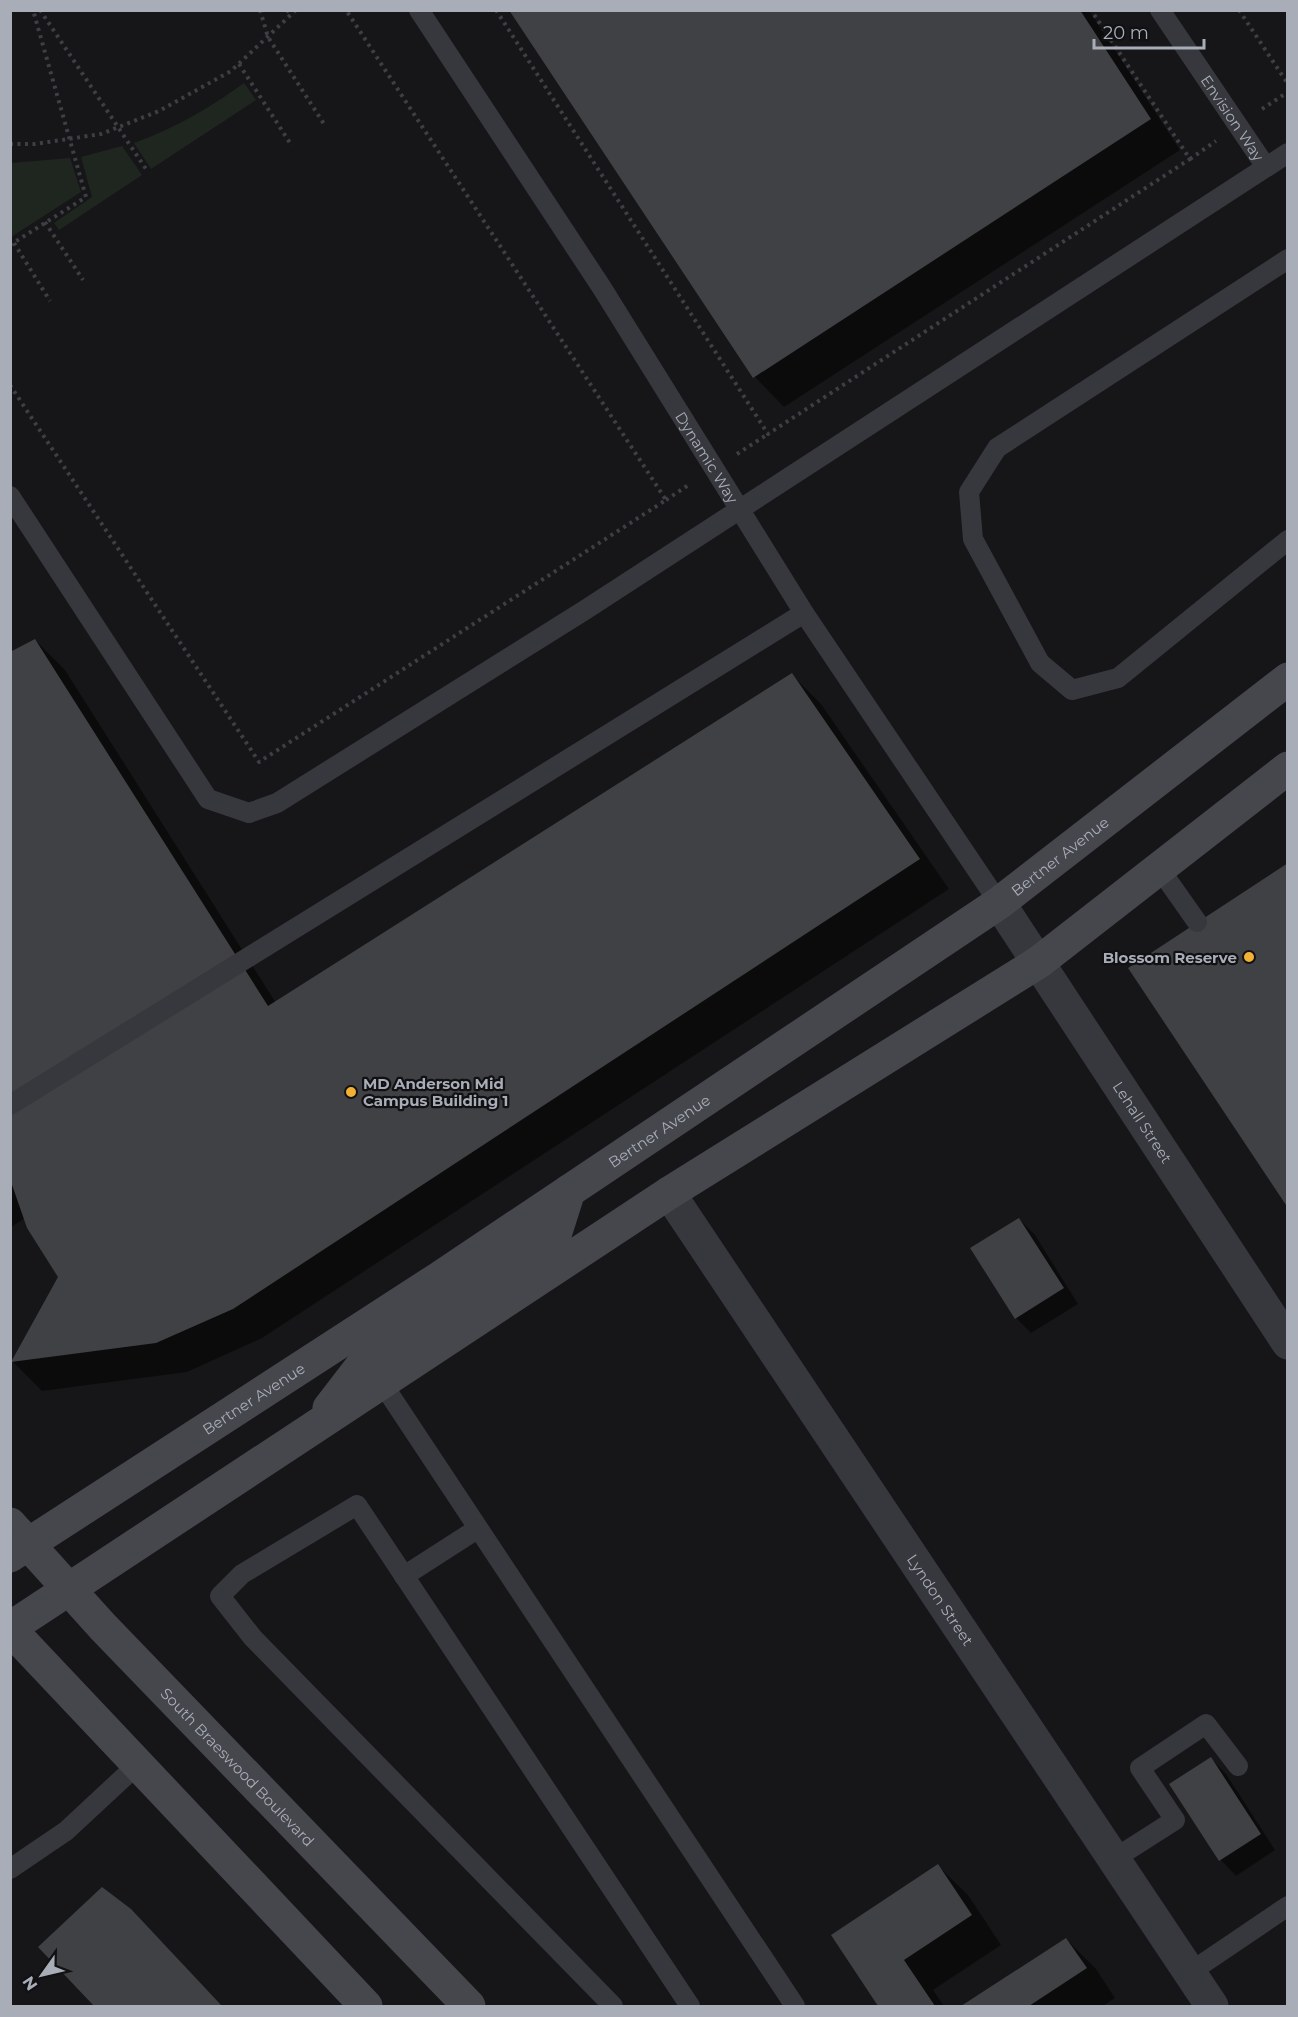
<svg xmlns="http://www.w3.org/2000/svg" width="1298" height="2017" font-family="Montserrat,sans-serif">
  <rect width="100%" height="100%" fill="#161618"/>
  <!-- green -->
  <path fill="#1e261f" d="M244,83L256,100L151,169L134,143C175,128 208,109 244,83Z
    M122,146L142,175L59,230L54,223L92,197L81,157Z
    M70,158L81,192L11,237V163Z"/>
  <!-- shadow -->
  <path fill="#0007" d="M511,10H1089L1180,150L784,407L755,377Z
    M35,640L65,670L276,1003L792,675L821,704L949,889L262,1338L187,1372L42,1391L13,1362L60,1277L25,1218L10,1228V654Z
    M1019,1219L1035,1235L1078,1304L1031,1333L1016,1318Z
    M1211,1759L1226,1774L1275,1850L1236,1876L1221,1860L1171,1785Z
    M938,1866L968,1895L1001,1945L933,1990L944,2006H880L833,1935Z
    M1066,1939L1096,1969L1115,1998L1103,2006H964Z
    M161,1941L221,2006H96L40,1948Z"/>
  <!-- building -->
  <path fill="#404145" d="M509,10H1080L1151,119L753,378Z
    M35,639L268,1006L792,673L920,859L233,1309L156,1343L11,1362L58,1277L27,1228L10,1179V652Z
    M1288,863V1208L1128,968Z
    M1019,1218L1064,1288L1015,1319L970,1248Z
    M1211,1757L1261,1834L1219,1861L1169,1784Z
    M938,1864L972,1915L904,1960L935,2006H878L831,1935Z
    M102,1887L131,1909L222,2006H94L38,1947Z
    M1066,1938L1087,1968L1029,2006H961Z"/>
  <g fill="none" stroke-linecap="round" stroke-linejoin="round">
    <!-- path -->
    <path stroke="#3d3f44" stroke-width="4" stroke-dasharray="3 4.5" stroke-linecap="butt" d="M40,10L146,169
      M260,10L268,37L324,124
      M287,10L291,16
      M496,10L768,434L1190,159L1091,10
      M1239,10L1288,84
      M239,64L292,146
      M1262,109L1288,92
      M10,144H35L101,134L159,111L231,71L296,10
      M1190,159L1216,141
      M45,222L83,280
      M14,243L50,301
      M10,245L86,197L33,10
      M10,385L259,762L666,500L346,10
      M737,454L768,434
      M666,500L690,484"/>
    <!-- lane -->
    <g stroke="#37383d" stroke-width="20">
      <path id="s1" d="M419,10L602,288L804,613L999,903"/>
      <path id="s2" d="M1160,10L1266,167"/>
      <path d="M1288,259L997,448L969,492L973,539L1040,663L1072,690L1118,678L1288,540"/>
      <path d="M10,496L208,799L249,813L277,803L585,610L1288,153"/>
      <path d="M1159,868L1197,922"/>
      <path d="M10,1105L804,613"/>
      <path d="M382,1383L795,2006"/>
      <path d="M404,1576L477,1529"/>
      <path d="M1114,1859L1175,1820L1140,1768L1206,1724L1238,1766"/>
      <path d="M10,1869L66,1831L137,1765"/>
      <path d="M1189,1973L1288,1906"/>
      <path d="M613,2006L253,1638L220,1596L242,1574L357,1505L690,2006"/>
    </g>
    <!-- street -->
    <g stroke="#37383d" stroke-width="33">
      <path id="s3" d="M999,903L1288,1343"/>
      <path id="s4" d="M669,1193L1212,2006"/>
    </g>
    <!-- secondary -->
    <g stroke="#45474d" stroke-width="33">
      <path d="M329,1408L366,1360L555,1235L569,1191"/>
      <path id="s5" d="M10,1524L103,1627L469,2006"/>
      <path id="s6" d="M10,1556L439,1278L999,903L1288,679"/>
      <path d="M10,1628L669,1193L1039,962L1288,768"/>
      <path d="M10,1629L366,2006"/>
    </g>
  </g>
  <!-- markers -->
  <g fill="#f2b134" stroke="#111113" stroke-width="2">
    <circle cx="1249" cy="957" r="6"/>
    <circle cx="351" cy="1092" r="6"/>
  </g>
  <g text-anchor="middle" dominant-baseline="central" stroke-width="4.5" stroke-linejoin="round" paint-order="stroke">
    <!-- street labels -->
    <g font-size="15" fill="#a8adb8" stroke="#111113">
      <text stroke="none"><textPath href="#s2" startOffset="130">Envision Way</textPath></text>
      <text stroke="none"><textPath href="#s1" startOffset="532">Dynamic Way</textPath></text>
      <text stroke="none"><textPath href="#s6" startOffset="1262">Bertner Avenue</textPath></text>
      <text stroke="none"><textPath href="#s3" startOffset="262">Lehall Street</textPath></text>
      <text stroke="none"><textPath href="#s6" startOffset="776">Bertner Avenue</textPath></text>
      <text stroke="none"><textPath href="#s6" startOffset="290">Bertner Avenue</textPath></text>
      <text stroke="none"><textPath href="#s4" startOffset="489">Lyndon Street</textPath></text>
      <text stroke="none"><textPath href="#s5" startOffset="333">South Braeswood Boulevard</textPath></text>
    </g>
    <!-- poi labels -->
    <g font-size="15" font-weight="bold" fill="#a8adb8" stroke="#111113" text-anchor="end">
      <text x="1237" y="957">Blossom Reserve</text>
      <text x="363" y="1083" text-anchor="start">MD Anderson Mid<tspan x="363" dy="17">Campus Building 1</tspan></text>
    </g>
  </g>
  <!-- border -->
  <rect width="1298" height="2017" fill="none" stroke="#a8adb8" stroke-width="24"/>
  <!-- north arrow -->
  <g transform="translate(42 1975) rotate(236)" stroke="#111113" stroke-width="4.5" paint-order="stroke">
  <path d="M0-4.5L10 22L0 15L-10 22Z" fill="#a8adb8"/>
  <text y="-9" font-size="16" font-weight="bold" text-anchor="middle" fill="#a8adb8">N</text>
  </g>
  <!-- scale -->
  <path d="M1094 39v9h110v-9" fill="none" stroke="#a8adb8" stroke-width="3"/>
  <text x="1103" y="39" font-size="18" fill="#a8adb8" stroke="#111113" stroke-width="4.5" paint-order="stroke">20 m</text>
</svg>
